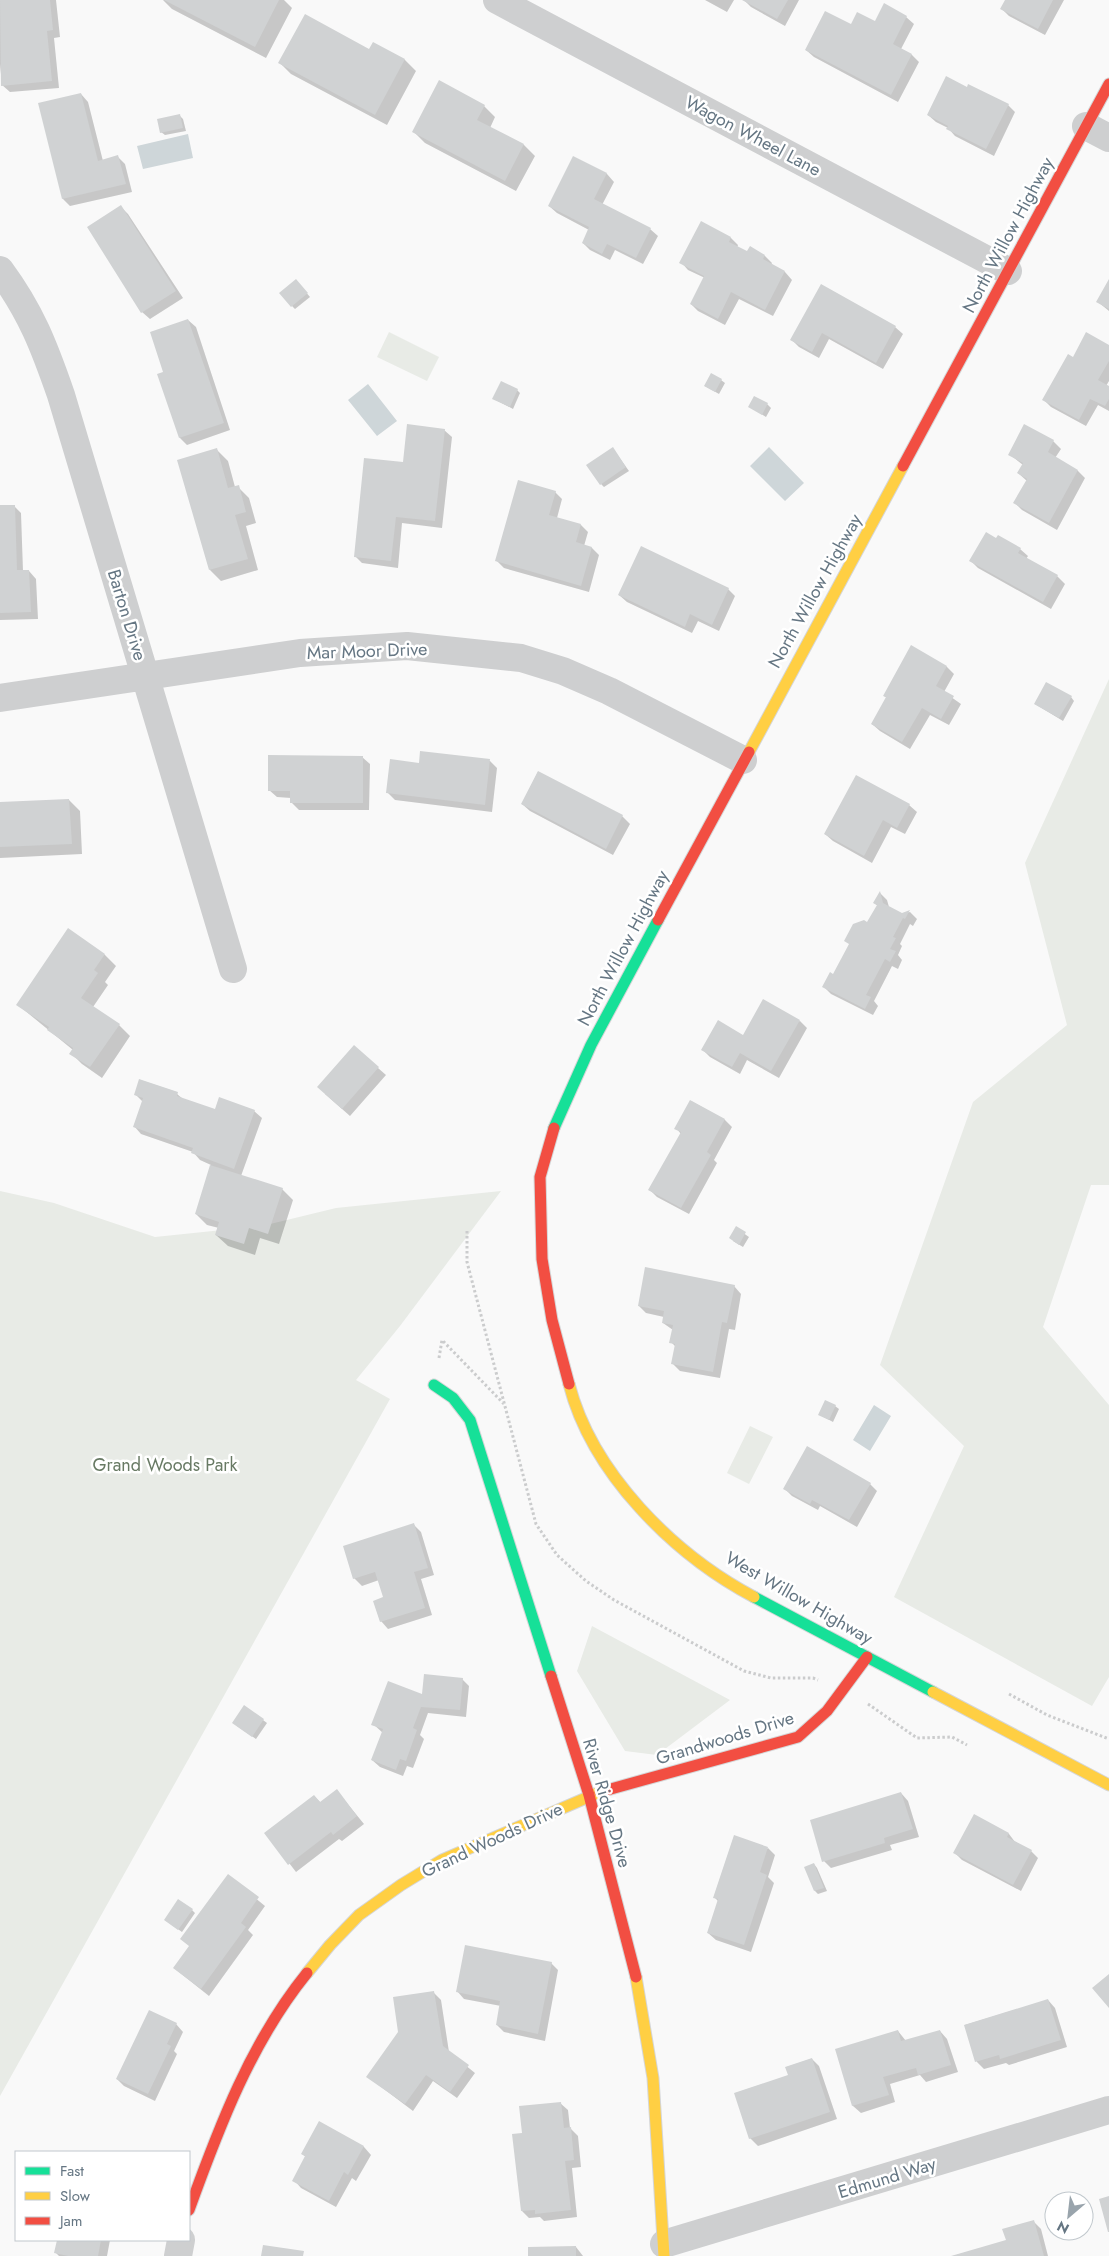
<svg xmlns="http://www.w3.org/2000/svg" width="1109" height="2256" font-family="Jost,sans-serif">
  <rect width="100%" height="100%" fill="#f9f9f9"/>
  <!-- green -->
  <path fill="#e8ebe6" d="M389,332L439,357L427,381L377,357Z
    M1109,679V1185H1091L1043,1327L1109,1405V1677L1092,1706L894,1597L964,1446L880,1365L973,1102L1067,1025L1025,863Z
    M0,1191L54,1203L155,1237L262,1226L336,1208L501,1191L400,1326L356,1380L390,1399L0,2096Z
    M750,1426L773,1437L749,1484L727,1473Z
    M592,1626L730,1700L657,1755L625,1751L577,1671Z"/>
  <!-- water -->
  <path fill="#ced6d9" d="M188,134L193,158L143,169L137,146Z
    M368,384L397,421L377,436L348,400Z
    M769,447L804,483L785,501L750,466Z
    M874,1405L891,1416L870,1451L853,1440Z"/>
  <!-- shadow -->
  <path fill="#0003" d="M0,0H56L60,37L54,38L59,88L10,92L2,85L0,64Z
    M163,0H284L292,8L266,58L172,9Z
    M705,0H734L727,12Z
    M744,0H799L785,26L751,7Z
    M1007,0H1064L1045,35L1009,16L1002,9Z
    M906,17L914,24L901,49L912,55L919,62L898,102L814,57L806,50L852,25Z
    M374,44L405,60L416,71L387,125L291,74L280,63L370,51Z
    M968,88L1008,105L1015,112L994,156L955,136L948,128L936,122L928,115Z
    M81,94L88,102L103,161L118,157L125,164L132,192L70,206L63,199L40,104Z
    M484,106L495,117L490,128L524,145L535,156L516,191L425,143L414,132Z
    M180,116L183,119L186,131L165,135L161,132Z
    M574,158L607,174L614,182L602,205L650,229L658,236L643,264L615,250L610,260L590,250L583,243L589,230L557,213L549,206Z
    M121,207L128,214L183,298L150,319L142,312Z
    M701,223L731,238L738,245L737,248L748,253L765,256L772,263L771,265L785,272L792,280L773,316L739,299L725,325L698,311L691,304L705,278L688,270L681,262Z
    M1109,281V311L1098,302Z
    M299,284L310,297L295,309L292,306Z
    M821,286L895,327L903,334L883,369L829,339L819,358L799,347L792,340Z
    M188,320L196,327L230,430L187,445L180,438L165,373Z
    M1109,347V381L1106,386L1109,387V411L1098,405L1086,426L1051,407L1044,400L1073,358Z
    M721,380L725,383L719,394L705,386Z
    M517,390L520,393L513,409L494,399Z
    M767,404L771,408L766,417L750,407Z
    M444,430L452,437L442,528L402,523L398,568L362,563L355,556Z
    M1053,441L1061,449L1055,458L1078,471L1085,478L1057,530L1022,510L1015,503L1027,481L1018,473L1023,465L1009,454Z
    M613,449L629,471L604,487L601,484Z
    M217,450L228,461L235,487H238L249,498L256,523L246,526L258,570L221,581L210,570Z
    M555,492L562,499L557,518L581,525L588,532L584,546L592,548L599,555L589,592L504,568L497,561Z
    M0,506H14L21,513L23,571H29L36,579L38,619L0,620Z
    M1020,549L1028,556L1026,559L1057,576L1065,584L1051,609L978,568L971,561Z
    M728,589L735,596L719,631L698,621L692,633L627,602L619,595Z
    M912,647L947,667L954,674L944,692L961,704L949,725L930,715L910,749L880,731L872,724L887,698L884,696Z
    M1071,697L1074,701L1063,721L1035,704Z
    M362,757L370,764L369,810H299L291,802V798L277,797L269,790Z
    M490,761L497,768L492,812L395,800L387,792L420,764Z
    M538,772L622,816L630,824L613,855L530,811L522,804Z
    M69,800L80,811L82,854L0,858V803Z
    M909,805L917,812L905,834L891,827L872,863L833,841L825,834Z
    M880,893L887,900L889,907L901,914L910,912L917,919L913,926L910,924L900,944L902,946L898,955L902,960L898,969L892,966L874,1001L878,1006L873,1015L831,994L823,986L834,976L868,923L878,906L874,903Z
    M68,930L105,955L116,966L105,982L108,985L93,1007L119,1025L130,1036L102,1078L82,1064L71,1053L73,1050L18,1005Z
    M800,1021L807,1028L779,1078L747,1060L740,1074L710,1057L703,1050Z
    M354,1047L386,1075L350,1116L325,1094Z
    M135,1094H177L183,1099L216,1111H254L262,1118L241,1176L282,1189L293,1200L279,1244L260,1238L255,1255L228,1246L216,1235L219,1228L207,1225L196,1214L211,1165L200,1160L193,1152L141,1134L134,1126L143,1102Z
    M691,1101L725,1120L732,1127L714,1160L717,1163L689,1214L657,1197L650,1190L681,1134L676,1128Z
    M736,1228L749,1237L743,1247L733,1241Z
    M734,1286L741,1294L735,1330L729,1329L720,1378L680,1371L673,1364L676,1347L671,1342L673,1330L663,1323L664,1317L646,1313L639,1306Z
    M835,1406L839,1409L833,1422L820,1415Z
    M870,1484L877,1491L857,1527L820,1506L818,1510L792,1496L785,1489Z
    M414,1525L421,1532L434,1575L421,1579L432,1615L388,1629L381,1621L384,1598L379,1580L362,1586L354,1578Z
    M462,1679L469,1686L466,1717L428,1713L420,1735L424,1739L413,1768L407,1766L403,1776L380,1767L372,1760L383,1733L373,1724L423,1696Z
    M263,1720L267,1723L256,1739L237,1726Z
    M337,1791L364,1824L342,1841L339,1839L296,1872L266,1833L314,1796L321,1803Z
    M901,1793L908,1801L919,1837L890,1845L892,1850L831,1868L824,1861Z
    M975,1816L1009,1834L1015,1842L1031,1851L1038,1858L1021,1891L962,1860L955,1853Z
    M768,1848L775,1855L768,1877L774,1883L751,1952L716,1940L708,1933L719,1902L715,1898Z
    M814,1864L817,1868L827,1891L818,1894L815,1891Z
    M228,1876L265,1906L248,1930L253,1935L209,1996L174,1968L190,1947Z
    M192,1910L195,1913L182,1932L165,1920Z
    M551,1963L558,1970L545,2041L504,2032L497,2025L501,2006L464,1999L457,1991Z
    M433,1992L441,2000L449,2052L475,2073L457,2098L433,2081L413,2111L368,2077Z
    M1048,2000L1055,2008L1067,2047L1009,2065L1006,2063L984,2069L977,2062L965,2025Z
    M176,2024L183,2032L174,2051L177,2054L155,2101L124,2086L117,2079Z
    M898,2031L906,2041L940,2031L947,2039L958,2072L926,2082L920,2075L890,2084L895,2102L861,2113L853,2106L837,2050Z
    M812,2059L819,2066L837,2119L758,2146L750,2138L789,2076Z
    M560,2103L568,2110L570,2128L578,2136L581,2167L572,2168L577,2217L544,2221L540,2217L529,2218L522,2211L523,2134Z
    M319,2123L364,2147L371,2155L356,2181L352,2178L336,2207L301,2188L294,2180L306,2157L302,2154Z
    M1033,2221L1041,2229L1048,2256H953L1007,2241Z
    M1084,2227L1085,2231L1063,2239L1058,2231H1084Z
    M58,2240H110L107,2256H59L55,2252Z
    M576,2247L583,2256H529Z"/>
  <!-- building -->
  <path fill="#d0d2d3" d="M0,0H50L53,30L47,31L52,81L1,86Z
    M164,0H279L255,47Z
    M742,0H788L777,19Z
    M1005,0H1053L1038,29L1000,9Z
    M884,3L907,16L893,44L912,54L891,95L805,50L825,11L851,24L857,12L875,21Z
    M305,14L369,49L373,42L405,59L375,115L278,63Z
    M946,76L967,87L968,84L1009,104L986,149L946,129L948,126L927,115Z
    M439,80L485,105L477,120L524,144L505,181L412,132Z
    M81,93L98,161L118,155L126,184L62,199L38,103Z
    M180,114L183,128L160,133L157,119Z
    M573,156L607,173L594,199L651,228L636,258L607,244L602,254L582,243L589,227L548,206Z
    M121,205L176,291L141,313L87,227Z
    M701,221L731,237L729,242L747,251L750,246L765,255L763,259L785,271L765,310L731,292L718,319L690,304L704,276L679,263Z
    M296,279L308,293L291,307L279,293Z
    M1109,279V309L1096,302Z
    M821,284L896,326L876,363L822,333L812,352L790,340Z
    M188,319L224,423L179,438L157,374L163,372L150,332Z
    M1086,332L1109,345V361L1098,380L1109,386V399L1105,406L1090,399L1079,420L1042,400L1068,354L1073,357Z
    M711,373L722,379L715,392L704,386Z
    M501,381L518,389L510,407L492,399Z
    M754,396L768,403L762,415L748,407Z
    M407,424L445,429L435,521L396,517L391,561L354,557L364,458L403,462Z
    M1024,424L1054,440L1048,452L1078,470L1049,523L1013,503L1027,479L1017,473L1023,463L1008,455Z
    M613,447L626,467L600,485L586,465Z
    M217,448L228,488L239,485L246,512L235,515L248,559L209,570L177,460Z
    M518,480L556,491L549,515L581,524L576,542L592,547L581,586L495,561Z
    M0,505H15L17,570H29L31,612L0,613Z
    M986,532L996,538L998,535L1021,548L1018,553L1058,575L1043,602L969,561Z
    M641,546L729,588L712,625L690,614L685,627L618,595Z
    M911,645L947,666L936,686L954,696L941,719L922,708L902,742L871,724L886,697L883,696Z
    M1046,682L1072,696L1059,718L1034,704Z
    M420,751L490,759L485,805L386,793L390,759L419,763Z
    M268,755L363,756V803H290V791H268Z
    M538,771L623,815L606,849L521,804Z
    M856,775L910,804L897,828L883,820L864,856L824,834Z
    M69,799L72,844L0,847V802Z
    M880,891L883,903L902,913L910,910L905,919L903,918L893,937L896,938L890,949L896,951L890,962L885,959L866,995L871,997L865,1009L822,987L830,972L833,974L849,944L844,941L853,924L864,920L867,922L877,905L873,903Z
    M68,928L105,954L94,970L98,973L81,998L120,1024L90,1067L69,1054L73,1048L47,1030L49,1027L16,1005Z
    M763,999L800,1020L771,1071L740,1053L732,1067L701,1050L718,1020L743,1035Z
    M354,1045L379,1067L342,1109L317,1087Z
    M139,1079L178,1092L177,1096L215,1109L219,1097L255,1110L234,1169L191,1153L193,1148L133,1127L143,1098L134,1095Z
    M690,1100L725,1119L707,1152L711,1155L681,1208L648,1190L681,1132L674,1129Z
    M210,1165L283,1188L268,1234L249,1228L244,1244L215,1235L219,1222L195,1214Z
    M736,1226L746,1232L739,1245L729,1238Z
    M645,1267L735,1285L727,1323L722,1322L713,1372L671,1364L675,1344L669,1343L673,1325L662,1323L664,1311L638,1306Z
    M825,1400L836,1405L829,1420L818,1415Z
    M807,1446L871,1483L849,1520L812,1500L810,1504L783,1489Z
    M414,1523L428,1568L414,1572L425,1608L380,1622L373,1601L383,1597L375,1572L353,1579L343,1546Z
    M424,1674L463,1678L460,1710L421,1707L413,1728L417,1730L406,1761L400,1759L396,1770L371,1760L383,1729L371,1725L388,1681L422,1694Z
    M244,1705L264,1719L252,1737L232,1723Z
    M337,1789L357,1816L333,1835L331,1832L288,1865L264,1833L314,1795L320,1802Z
    M901,1792L913,1829L884,1838L885,1843L822,1862L810,1820Z
    M974,1814L1009,1833L1007,1837L1032,1850L1013,1885L953,1853Z
    M734,1835L768,1847L760,1872L767,1875L744,1945L707,1933L718,1899L713,1898Z
    M814,1863L824,1888L814,1891L804,1867Z
    M228,1874L259,1897L241,1923L246,1927L201,1989L173,1968L189,1946L180,1939Z
    M178,1899L193,1909L178,1930L164,1920Z
    M465,1945L552,1962L538,2034L496,2025L500,2001L456,1992Z
    M1109,1974V2008L1092,1988Z
    M434,1991L443,2046L469,2065L450,2092L426,2075L405,2104L366,2077L398,2032L393,1997Z
    M1048,1999L1061,2040L1000,2059L999,2055L975,2062L964,2025Z
    M149,2010L177,2023L167,2044L171,2046L148,2094L116,2079Z
    M898,2030L901,2041L940,2030L951,2065L918,2075L916,2068L883,2077L889,2095L852,2106L835,2049Z
    M812,2058L830,2112L749,2139L734,2093L788,2075L785,2067Z
    M561,2102L564,2128L571,2127L574,2160L565,2161L571,2210L535,2214V2210L521,2211L512,2134L522,2133L519,2106Z
    M319,2121L364,2146L348,2175L344,2172L329,2201L292,2181L305,2156L301,2154Z
    M1109,2196V2232H1108L1099,2199Z
    M1034,2220L1044,2256H951L1006,2240L1002,2229Z
    M57,2240H101L98,2256H68L54,2253Z
    M263,2245L304,2251L303,2256H261Z
    M576,2246V2256H528V2247Z"/>
  <g fill="none" stroke-linecap="round" stroke-linejoin="round">
    <!-- fast casing -->
    <g stroke="#d5d6d7" stroke-width="13">
      <path id="fast" d="M554,1128L591,1045L658,920
        M434,1385L453,1398L470,1420L551,1676
        M754,1597L933,1692"/>
    </g>
    <!-- slow casing -->
    <g stroke="#d5d6d7" stroke-width="13">
      <path id="slow" d="M749,752L903,466
        M569,1384C592,1473 673,1554 754,1597
        M933,1692L1109,1785
        M307,1973L330,1945L359,1915L401,1885L442,1860L600,1792
        M636,1977L653,2078L664,2256"/>
    </g>
    <!-- jam casing -->
    <g stroke="#d5d6d7" stroke-width="13">
      <path id="jam" d="M903,466L1109,84
        M658,920L749,752
        M554,1128L540,1177L542,1259L552,1320L569,1384
        M551,1676L589,1795L636,1977
        M600,1792L798,1737L827,1711L867,1657
        M189,2210C219,2127 251,2042 307,1973"/>
    </g>
    <!-- path -->
    <path stroke="#cbcccd" stroke-width="3" stroke-dasharray="2.5 2.5" stroke-linecap="butt" d="M467,1231V1262L536,1524L557,1555L586,1581L614,1600L744,1671L771,1678H813L818,1680
      M439,1358L442,1340L504,1404
      M1009,1694L1047,1715L1109,1739
      M868,1704L917,1738L952,1737L967,1745"/>
    <!-- street -->
    <path stroke="#cecfd0" stroke-width="28" d="M497,0L1008,271
      M1086,126L1109,138
      M0,270C31,312 44,346 61,395L233,969
      M0,698L300,653L407,646L521,658L563,671L609,691L743,760
      M664,2244L1109,2110
      M178,2256L181,2240"/>
    <!-- fast -->
    <use href="#fast" stroke="#16e098" stroke-width="11"/>
    <!-- slow -->
    <use href="#slow" stroke="#ffcf43" stroke-width="11"/>
    <!-- jam -->
    <use href="#jam" stroke="#f24e42" stroke-width="11"/>
  </g>
  <g text-anchor="middle" dominant-baseline="central" stroke-width="5" stroke-linejoin="round" paint-order="stroke">
    <!-- street labels -->
    <g font-size="18" fill="#657683" stroke="#fff">
      <text transform="translate(753 136) rotate(28)">Wagon Wheel Lane</text>
      <text transform="translate(1008 235) rotate(-62)">North Willow Highway</text>
      <text transform="translate(815 591) rotate(-61)">North Willow Highway</text>
      <text transform="translate(127 615) rotate(73)">Barton Drive</text>
      <text transform="translate(367 651) rotate(-2)">Mar Moor Drive</text>
      <text transform="translate(623 948) rotate(-62)">North Willow Highway</text>
      <text transform="translate(799 1598) rotate(30)">West Willow Highway</text>
      <text transform="translate(725 1738) rotate(-17)">Grandwoods Drive</text>
      <text transform="translate(607 1803) rotate(74)">River Ridge Drive</text>
      <text transform="translate(492 1840) rotate(-25)">Grand Woods Drive</text>
      <text transform="translate(887 2178) rotate(-17)">Edmund Way</text>
    </g>
    <!-- park labels -->
    <g font-size="18" fill="#687a64" stroke="#fff">
      <text x="165" y="1465">Grand Woods Park</text>
    </g>
  </g>
  <!-- legend -->
  <rect x="15" y="2151" width="175" height="90" fill="#ffffff" stroke="#c1c8cd"/>
  <rect x="25" y="2167" width="25" height="8" fill="#16e098" stroke="#c1c8cd"/>
  <text x="60" y="2176" font-size="15" fill="#657683">Fast</text>
  <rect x="25" y="2192" width="25" height="8" fill="#ffcf43" stroke="#c1c8cd"/>
  <text x="60" y="2201" font-size="15" fill="#657683">Slow</text>
  <rect x="25" y="2217" width="25" height="8" fill="#f24e42" stroke="#c1c8cd"/>
  <text x="60" y="2226" font-size="15" fill="#657683">Jam</text>
  <!-- north arrow -->
  <g transform="translate(1069 2216) rotate(208)"><circle r="24" fill="#ffffff" stroke="#c1c8cd"/>
  <path d="M0-4L9 19L0 12L-9 19Z" fill="#99a4ac"/>
  <text y="-8" font-size="14" font-weight="bold" text-anchor="middle" fill="#657683">N</text>
  </g>
</svg>
